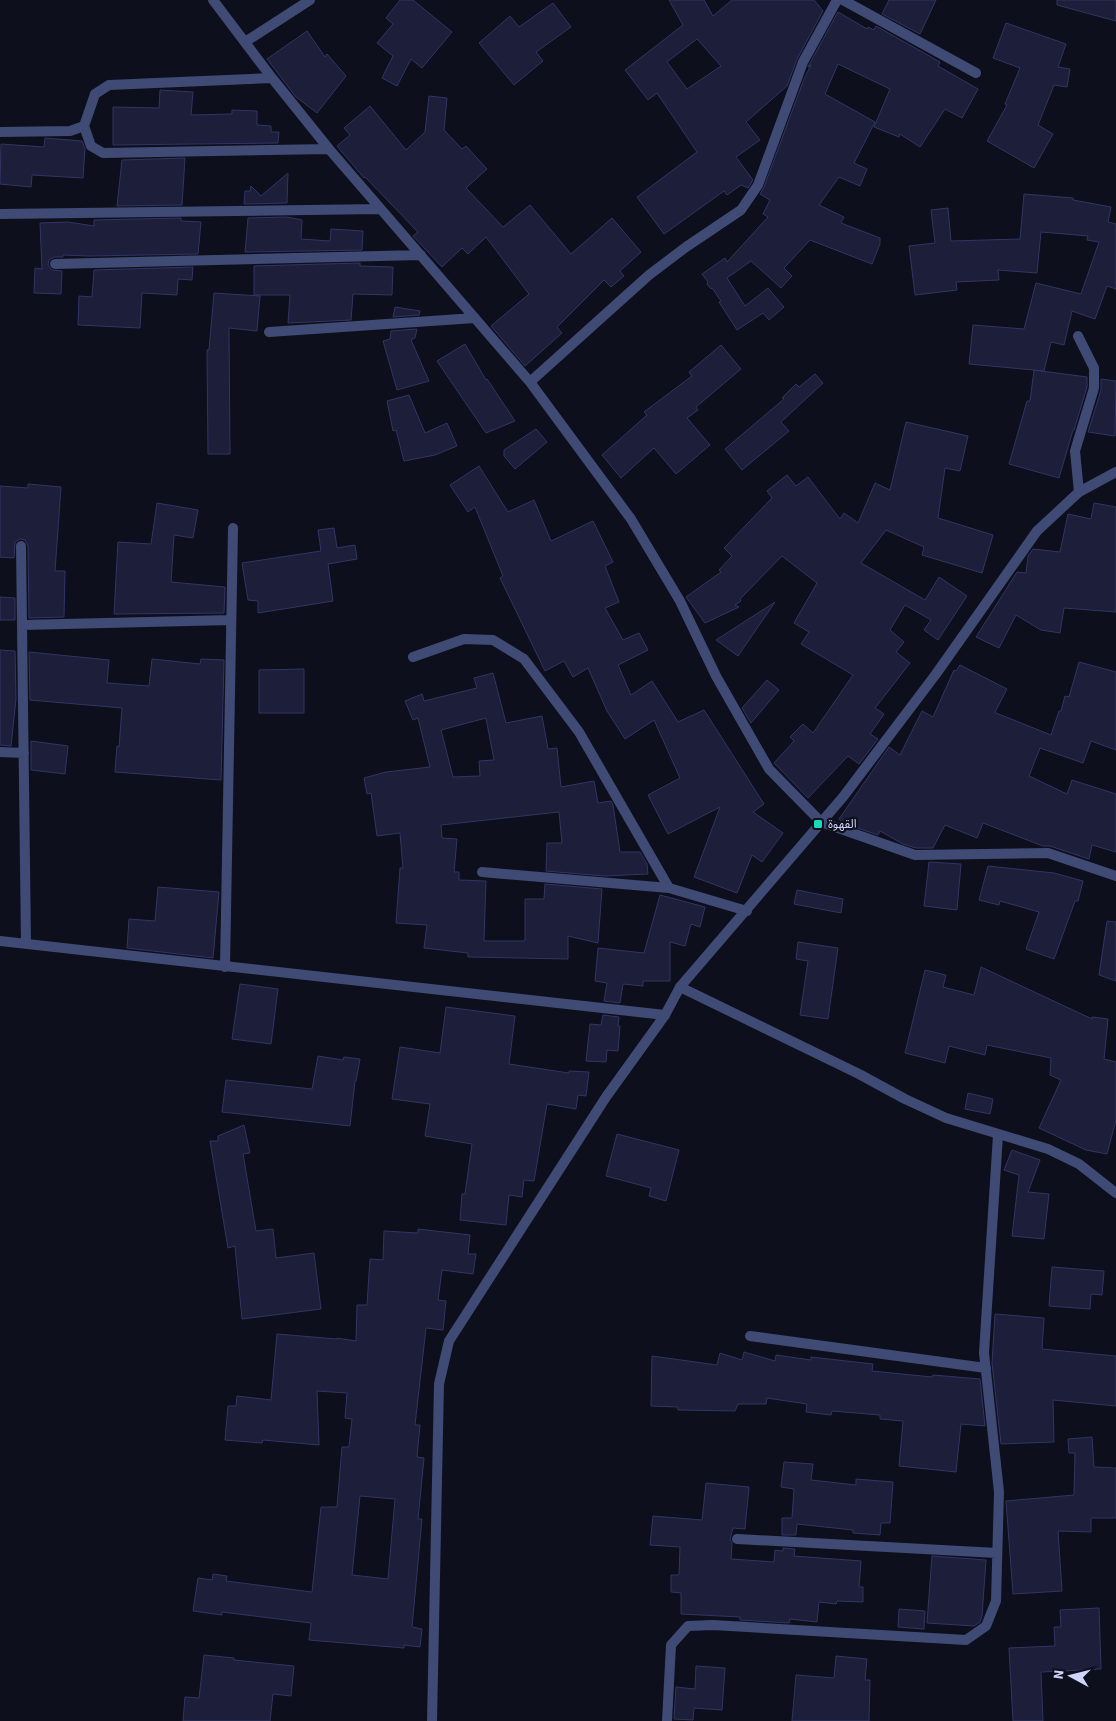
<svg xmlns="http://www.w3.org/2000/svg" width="1116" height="1721" font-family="'Source Sans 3','Noto Sans Arabic',sans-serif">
  <rect width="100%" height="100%" fill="#0e0f1c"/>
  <!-- building -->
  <path fill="#1c1e3a" stroke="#313563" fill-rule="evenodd" d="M400,0H413L452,32L422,68L411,59L397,86L382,78L393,56L377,43L393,24L386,18Z
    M669,0H704L713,16L732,0H814L823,11L797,59L787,86L746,122L760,140L736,157L753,180L748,188L741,185L727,195L724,191L664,234L637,197L697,152L657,93L648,100L625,70L683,25ZM697,39L721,66L687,89L667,62Z
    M889,0H936L920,34L882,14Z
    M1057,0H1116V21L1057,5Z
    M553,3L571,27L536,52L543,61L514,85L479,43L510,16L519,27Z
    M838,12L867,29L868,27L874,30L876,26L940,62L938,66L978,89L962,118L945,109L920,147L900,134L899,137L874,127L890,89L838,64L825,94L875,122L854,163L867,169L860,186L839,177L819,205L844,217L841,223L880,238V244L872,264L810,240L784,268L792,276L781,288L751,261L727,278L745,306L768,288L784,307L769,320L763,313L737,330L719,302L721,301L712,288L711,289L707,284L708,282L702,274L725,258L727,262L768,217L763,214L770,200L760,194L764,187L804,79L811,65L808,67L809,65Z
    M1006,23L1066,44L1058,67L1070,69L1067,87L1054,85L1038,125L1053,134L1034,168L987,141L1007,105L1005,104L1020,68L993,58Z
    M307,31L325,57L327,54L346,76L317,113L296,97L267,59Z
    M160,90L193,92L191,115L232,114V110L257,111V125L271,126V132H279L278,143L113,145V107L159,108Z
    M429,96L447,98L444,130L462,149L466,146L487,169L466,188L503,227L530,205L571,254L612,218L641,252L620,271L624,276L611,287L604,280L557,327L562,333L525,366L491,326L529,294L486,237L468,254L462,248L442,267L413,236L418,232L365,177L364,178L337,146L350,135L344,128L370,106L406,150L425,132Z
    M45,138L82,141L85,148L83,178L32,175L31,187L0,184L1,144L44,147Z
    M185,158L182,205L117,206L122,160Z
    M288,173L287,203L244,204L245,191H250L251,186L261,196Z
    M1024,194L1073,198V200L1111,207L1108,222L1116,224V289L1107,286L1095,319L1072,311L1064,345L1051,342L1044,371L969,364L973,325L1024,329L1036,283L1081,294L1099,242L1087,240L1088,236L1041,232L1037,273L998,270L999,280L956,282L957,290L915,295L909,246L935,243L931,210L948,208L951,241L1020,239Z
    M287,217L302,220L301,239L330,241L331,229L363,231L362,250L245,252L248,218Z
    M181,218V221L201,222L198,254L90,256L63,255V257H54L49,260L48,265L52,270L62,271L61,294L34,293L35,268L42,269L40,223L68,222L94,226V220Z
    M360,263V266L393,267L392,295L353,294L351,320L288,323L290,295H254V266Z
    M193,267L192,280L178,279L177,295L142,293L140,328L78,325L79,296L92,297L94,270Z
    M214,293L260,296L257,331L229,328L230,454H208L207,350H209Z
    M395,307L420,311L419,315L393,317Z
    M417,329L415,338L411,340L429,381L397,390L383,341L390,339L391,331Z
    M465,344L486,380L487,379L515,421L486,433L437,361Z
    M721,345L741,369L696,407L698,410L687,418L710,445L676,474L654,448L621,478L602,455L647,415L644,412L692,376L689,372Z
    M1034,370L1087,377V387L1074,430H1073L1059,478L1009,464L1027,401H1030Z
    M815,374L823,383L781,422L789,431L742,470L725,449L784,399L782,398L796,384L799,387Z
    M1101,379L1116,381L1115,436L1088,432L1101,390Z
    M409,395L425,433L447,423L457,446L435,455L404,461L396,430L393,431L387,401Z
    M906,422L968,436L960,471L945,468L938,518L993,535L982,573L922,555L924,547L886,530L861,563L925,600L939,577L967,596L938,640L924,630L931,620L905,605L890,630L904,642L896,652L910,663L875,708L884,714L870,734L878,739L859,764L848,756L808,798L774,763L794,741L790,737L803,724L813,733L853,675L801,644L809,632L794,623L817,583L782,556L740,599L741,601L735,605L739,607L705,623L686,597L721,572L719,570L732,556L724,548L772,498L767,491L787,475L796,486L808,477L840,519L844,513L858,523L875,483L890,490Z
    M536,429L547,442L515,469L504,456V450Z
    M479,466L508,512L534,500L551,541L593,521L613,562L605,566L619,602L605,608L623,640L639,633L648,650L618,665L631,695L652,681L678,722L704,710L764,804L753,812L783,833L762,862L752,855L737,893L694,877L720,807L668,834L648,795L680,778L654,720L625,739L607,711L588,668L573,677L564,661L545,671L500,578L503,576L475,507L468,512L450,485Z
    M28,484L61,487L55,571H65L64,617L29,618L28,546L25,540L20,539L15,542L14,558L0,557V486L28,488Z
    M157,503L198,510L193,538L174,535L171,582L225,587L224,613L114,614L118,542L151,544Z
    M1094,503L1116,507V612L1064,608L1060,633L1041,630L1016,615L999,648L976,637L1017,572L1026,573L1028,556L1033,549L1060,552L1068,514L1091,519Z
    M334,528L337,548L355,545L357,559L328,564L333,601L258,613V601L248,600L242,563L321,551L318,530Z
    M0,597L15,598V620H0Z
    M775,602L738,656L716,640Z
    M0,650L15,651L16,699L11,746L0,745Z
    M29,652L109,660L107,683L149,686L152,659L200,664L201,659L224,660L221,780L115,772L117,746L119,747L122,708L30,700Z
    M1079,662L1116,672V750L1091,741L1083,763L1040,748L1029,776L1067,794L1072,780L1116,794V852L1092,845L1089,859L1050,846H1043L983,823L977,838L945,825L933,848H916L903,844L880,831L878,835L843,823L839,819L889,747L900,755L922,711L933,717L954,670L956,671L960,665L1007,689L995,712L996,713L1051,735L1059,711H1061L1065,696L1069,697Z
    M304,669V713H259V670Z
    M493,673L506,723L542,716L548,749L557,748L561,787L594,781L598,803L611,801L613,805L620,852H640L647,864L648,874L604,876L546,871L547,843H562L559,812L441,825L442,838L457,839L454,872H459V880L486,881L484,941H525V899H544L545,884L602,889L598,943L568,936V959L468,957V953L424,948L427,925L396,923L400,868H403L400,833L377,836L371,793L367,794L364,778L386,772L430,767L418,718L413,720L405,701L422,694L424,701L477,688L474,678ZM486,718L494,760L479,761L480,776L453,777L441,730Z
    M767,680L779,690L751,723L742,708Z
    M31,741L68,746L65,774L31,770Z
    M929,862L961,864L957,910L924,906Z
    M988,866L1054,873L1083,881L1078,901H1075L1054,959L1026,949L1039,912L1000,901L999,905L979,900Z
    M158,887L219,892L213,958L127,948L129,919L155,921Z
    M797,890L843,899L841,913L794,904Z
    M660,895L705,907L700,927L691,924L685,946L670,942V981H643V986L623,984L620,1003L604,1001L607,983L595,981L598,948L644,953Z
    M1107,921L1116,922V981L1099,975Z
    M798,942L838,948L828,1019L800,1015L808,961L796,959Z
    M981,967L1092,1019V1017L1108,1019L1104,1059L1116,1062V1120L1107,1154L1086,1150L1039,1128L1061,1080L1050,1075L1051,1058L987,1045L985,1055L949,1046L945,1063L905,1053L925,970L946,975L943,987L974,995Z
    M240,984L278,989L271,1044L232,1039Z
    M446,1007L515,1016L509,1064L569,1073V1071L589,1072L586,1096L578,1095L576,1109L547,1104L534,1181L524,1180L522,1197L509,1195L506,1225L460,1220L462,1194H465L472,1144L425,1136L430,1104L392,1099L400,1047L440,1053Z
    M603,1015L619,1017L618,1026H620L618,1051L607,1050L606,1062L586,1061L590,1024L601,1025Z
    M318,1056L343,1060L344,1057L360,1059L356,1081H355L350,1126L222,1112L226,1080L312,1089Z
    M968,1093L993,1099L990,1114L965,1109Z
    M244,1125L250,1153L243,1154L256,1231L273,1229L276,1258L314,1253L321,1309L242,1319L235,1246L228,1248L210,1141H218V1136Z
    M617,1134L679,1150L666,1201L649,1196L651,1188L606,1176Z
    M1012,1150L1040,1160L1028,1192L1049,1194L1044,1239L1012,1236L1019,1175L1004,1170Z
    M418,1229L470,1235L468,1254H476L473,1274L442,1270L438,1300L446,1301L443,1330L426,1328L415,1425H420L417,1457L424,1458L418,1519H422L412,1627L422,1629L420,1647L404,1645V1648L309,1640L311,1623L222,1612V1615L193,1611L198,1578L212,1580L213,1574L227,1576L226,1581L312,1592L321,1507H337L342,1447H349L352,1419L345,1418L347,1393L317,1391L319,1445L263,1440L262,1443L225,1440L228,1406H236L237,1396L271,1400L277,1334L337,1339V1338L356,1341L357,1305H367L370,1259L383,1260L384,1231L418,1233ZM360,1496L395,1499L388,1579L352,1575Z
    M1052,1267L1104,1271L1102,1295L1091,1294L1090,1309L1049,1306Z
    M995,1314L1044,1318L1042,1349L1116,1356V1406L1053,1400L1054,1442L1001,1444L992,1363Z
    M744,1352L775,1361L776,1355L811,1360V1357L873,1364L872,1371L932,1377L933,1375L980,1379L985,1426L961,1424L956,1472L899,1466L903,1421L880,1419V1415L832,1411L831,1415L806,1412L807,1404L767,1398L766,1404H738L735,1411L678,1410V1407L651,1406L652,1356L717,1365L720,1353L742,1360Z
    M1092,1437L1094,1467L1116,1468V1518H1091V1532L1058,1531L1062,1591L1013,1594L1006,1501L1074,1495L1075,1453H1069L1068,1439Z
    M784,1462L813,1464L811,1480L856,1485V1479L893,1482L890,1523H881L880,1535L853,1533V1530L797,1524L796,1535H782V1518H792L794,1489L781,1487Z
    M706,1483L749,1487L745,1529L733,1528L730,1539L732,1543L731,1559L774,1562L775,1550L783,1551V1548L795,1549L794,1556L861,1561L859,1587H863V1602L837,1601L836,1604L819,1602L817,1622L790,1619L789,1623L740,1620V1617L681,1614V1593L671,1592V1575H679L680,1547L650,1545L653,1516L702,1520Z
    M932,1556L986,1560L982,1616L980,1622L974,1626L927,1623Z
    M1099,1608L1101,1669L1041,1672L1043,1721H1013L1009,1648L1055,1646L1054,1627H1061L1060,1610Z
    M899,1609L925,1611L924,1629L898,1627Z
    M204,1655L234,1658V1660L294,1666L291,1696L273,1694L270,1721H183L185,1697L199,1698Z
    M836,1656L867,1659L865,1680H870L869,1721H792L796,1675L834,1678Z
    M696,1666L725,1668L722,1710L694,1708L693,1720L674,1719L676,1687L695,1689Z"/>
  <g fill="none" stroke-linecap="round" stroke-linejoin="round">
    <!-- minor -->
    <path stroke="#3f4b75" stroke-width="10" d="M213,0L272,78L329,149L530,382L631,519L680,601L716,676L769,769L821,822L915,855L1048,853L1116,876
      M843,0L976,73
      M245,42L310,0
      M84,126L91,146L103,153L329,149
      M0,132L70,131L84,126L95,94L109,85L272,78
      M0,214L380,209
      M55,264L421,255
      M269,332L475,318
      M1078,336L1094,368V388L1075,451L1079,492
      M530,382L649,275L686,247L741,210L758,185L803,62L837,0
      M21,546L26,944
      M22,625L231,620
      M413,657L464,639L493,640L524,659L579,732L669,888
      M0,752L24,753
      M482,872L669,888L747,911
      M0,941L665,1015
      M225,967L233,528
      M680,987L859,1074L905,1099L946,1118L1048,1149L1079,1164L1116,1193
      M750,1336L986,1368
      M737,1539L997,1553
      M667,1721L671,1645L688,1626L713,1625L966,1640L986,1626L996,1601L999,1492L984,1353L998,1135"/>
    <!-- tertiary -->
    <path stroke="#3f4b75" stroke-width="10" d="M432,1721L439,1384L449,1341L606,1097L665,1015L680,987L843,797L936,674L1037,531L1079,492L1116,472"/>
  </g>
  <!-- markers -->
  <rect fill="#1cd8b8" stroke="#0e0f1c" stroke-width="2" x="813" y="819" width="10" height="10" rx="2.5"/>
  <g text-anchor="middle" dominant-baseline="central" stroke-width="4.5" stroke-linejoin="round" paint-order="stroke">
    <!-- poi labels -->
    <g font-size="12" fill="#cfd5f9" stroke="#0e0f1c" text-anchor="start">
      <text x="828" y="824">القهوة</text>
    </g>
  </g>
  <!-- north arrow -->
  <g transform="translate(1071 1676) rotate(277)" stroke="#0e0f1c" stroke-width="4" paint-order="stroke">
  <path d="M0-4L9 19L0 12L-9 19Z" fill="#cfd5f9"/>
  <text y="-8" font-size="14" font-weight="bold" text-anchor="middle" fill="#cfd5f9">N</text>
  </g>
</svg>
